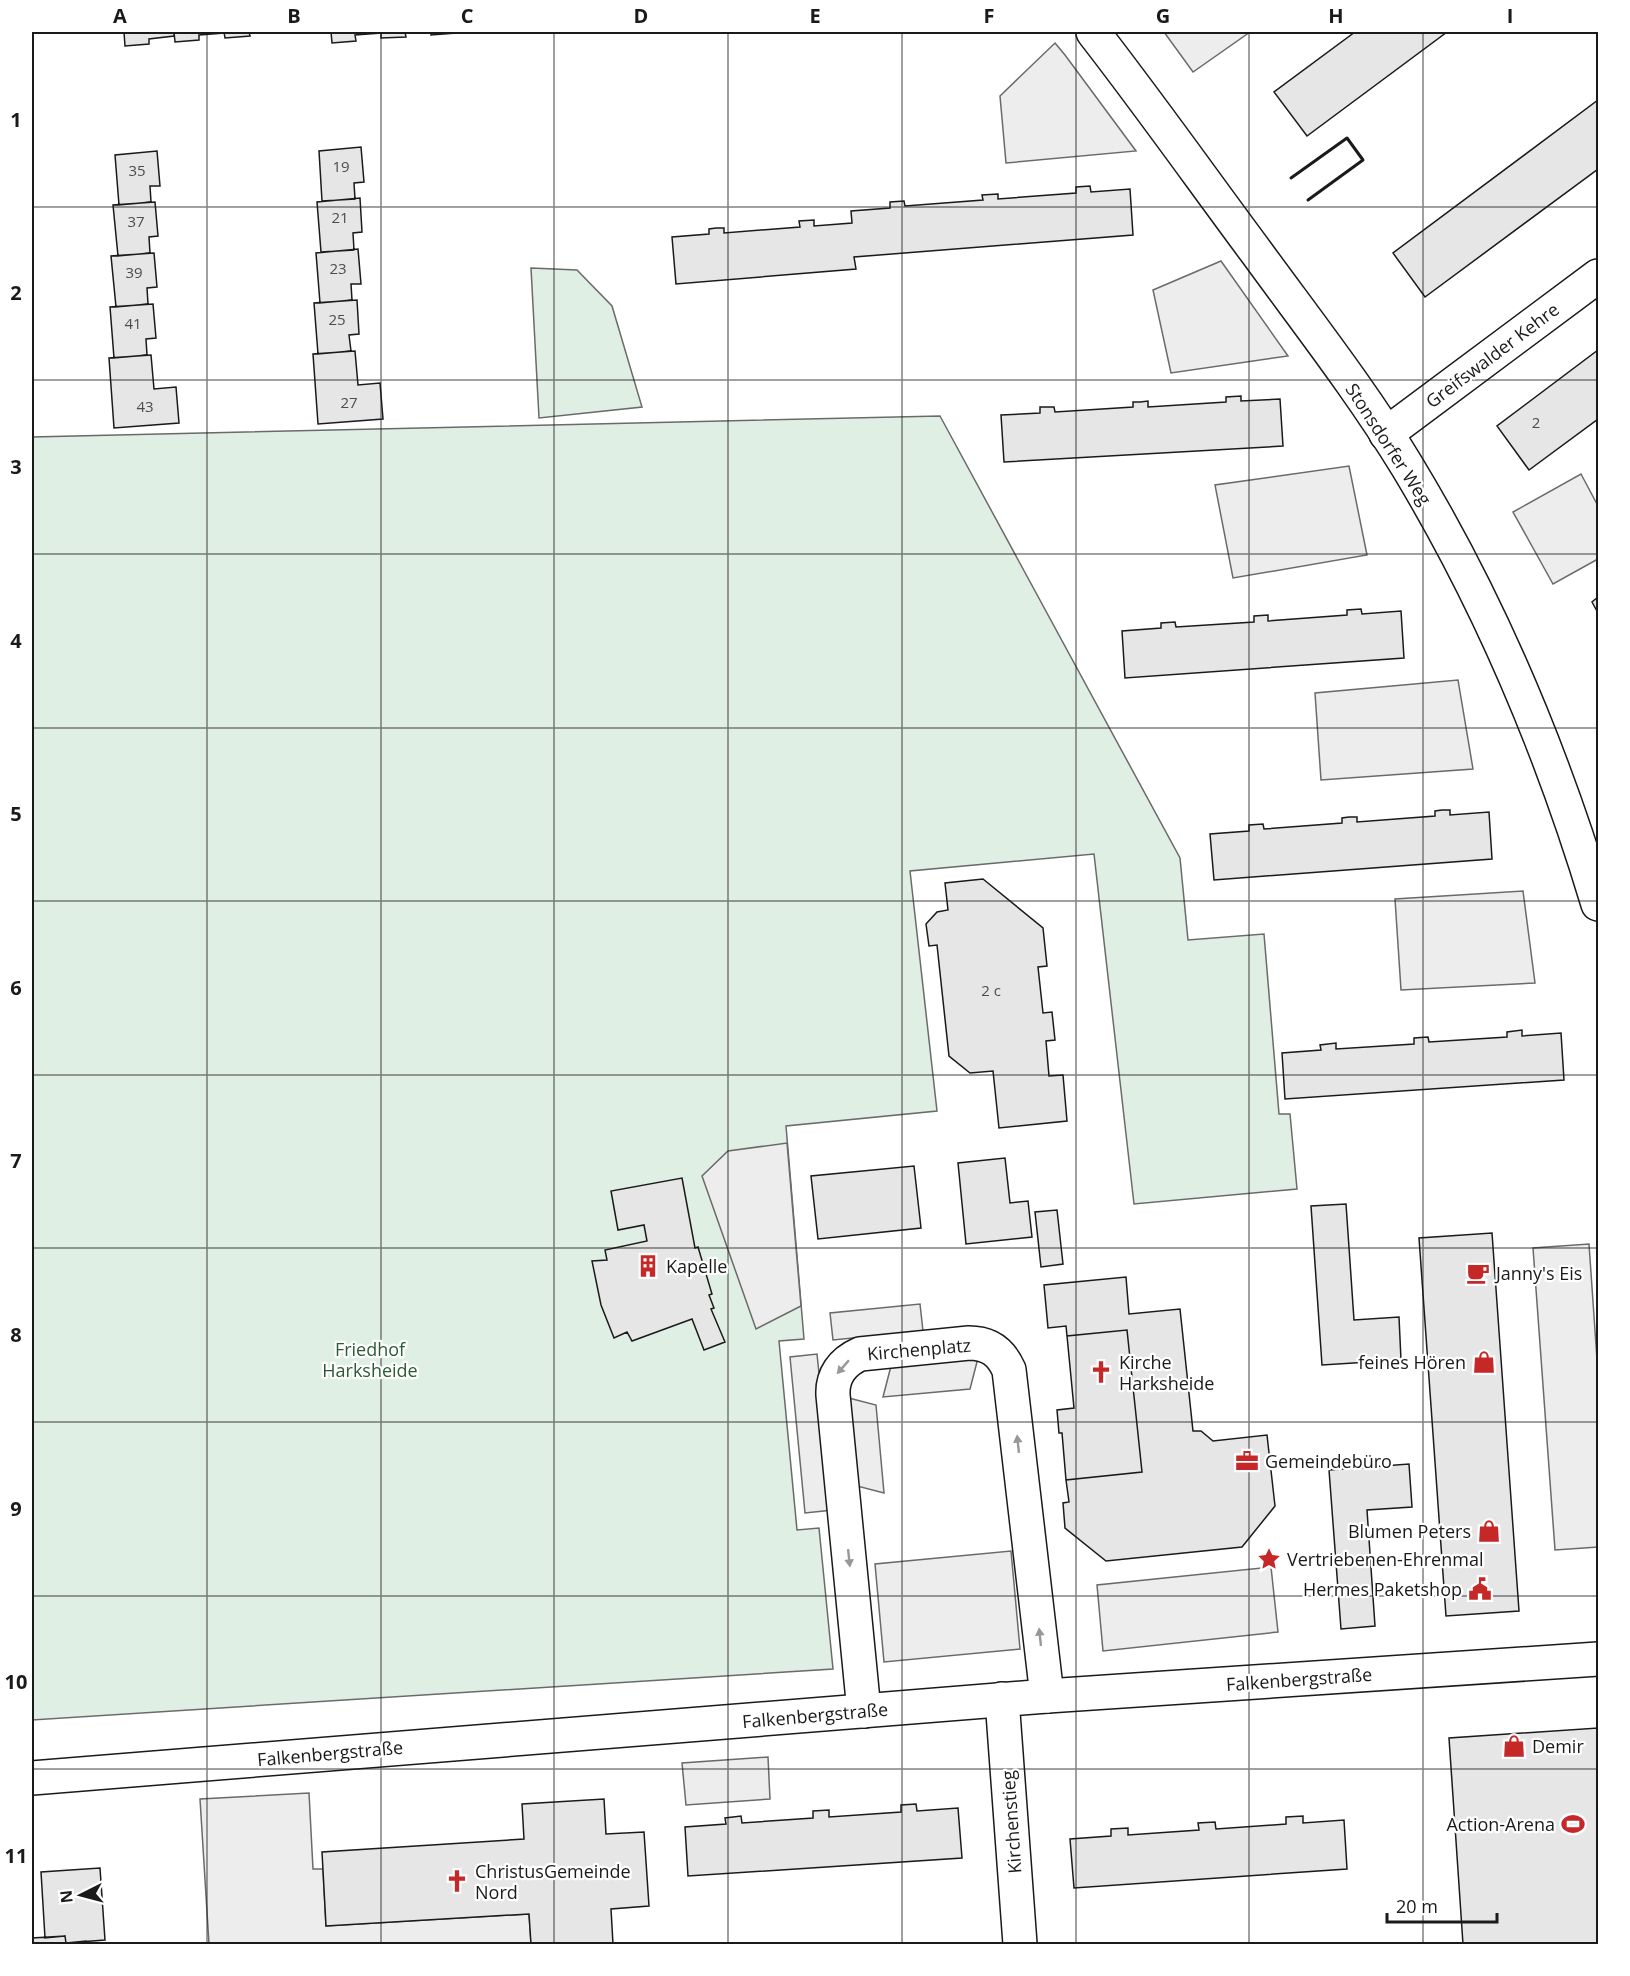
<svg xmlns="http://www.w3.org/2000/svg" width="1630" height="1976" font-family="'Open Sans',sans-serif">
  <rect width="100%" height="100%" fill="#fff"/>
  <!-- green -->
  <path fill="#e0efe3" stroke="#6a6a6a" stroke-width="1.5" d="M531,268L577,270L612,306L642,407L539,418Z
    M940,416L1180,858L1188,940L1264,934L1279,1114H1290L1297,1189L1134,1204L1094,854L910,871L937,1111L786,1126L804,1339L779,1341L797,1530L819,1528L833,1669L32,1720V437Z"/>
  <!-- parking -->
  <path fill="#ededed" stroke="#6a6a6a" stroke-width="1.5" d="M1164,32H1250L1193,72Z
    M1055,43L1065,55L1136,151L1006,163L1000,96Z
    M1221,261L1288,356L1171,373L1153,290Z
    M1349,466L1367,555L1233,578L1215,485Z
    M1581,474L1598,506V559L1553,584L1513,512Z
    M1458,680L1473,769L1321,780L1315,693Z
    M1523,891L1535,983L1401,990L1395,899Z
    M787,1143L801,1306L756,1329L702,1176L728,1151Z
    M1589,1244L1598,1374V1547L1555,1550L1533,1248Z
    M920,1304L923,1331L833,1340L830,1313Z
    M817,1354L833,1510L805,1513L790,1357Z
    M978,1358L970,1389L883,1397L891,1366Z
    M845,1397L876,1405L884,1493L853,1485Z
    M1011,1551L1020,1649L884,1662L875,1564Z
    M1271,1567L1278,1632L1103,1651L1097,1585Z
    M768,1757L770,1799L686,1805L682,1763Z
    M309,1793L313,1869H323L326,1926L529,1914L531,1944H209L200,1799Z"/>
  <!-- building -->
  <path fill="#e6e6e6" stroke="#1a1a1a" stroke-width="1.5" d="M124,32H174V36L149,39V44L125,46Z
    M174,32H224V33L199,35V40L175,42Z
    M224,32H249L250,36L225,38Z
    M331,32H381V33L355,35L356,41L332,43Z
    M381,32H405L406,37L381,38Z
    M431,32H456V33L431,35Z
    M1355,32H1447L1307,136L1274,92Z
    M1598,100V169L1425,297L1393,253Z
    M361,147L364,182L354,183L355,199L322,201L319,151Z
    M157,151L160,186H150L151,202L119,205L115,155Z
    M1090,186L1091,192L1130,189L1133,235L854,257L856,269L676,284L672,237L709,234V229L716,228H724V233L800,227L799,221L814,220V226L852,223L851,211L890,208V202L904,201L905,206L983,200L982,195L998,194V199L1076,193V187Z
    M360,198L362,232L353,233L354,250L321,252L317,202Z
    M155,202L158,236L149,237L150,253L118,256L113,205Z
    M358,249L361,284H351L352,300L320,303L316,253Z
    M154,253L157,287L147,288L148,304L116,307L111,256Z
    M357,300L359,334L349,335L351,351L318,354L314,303Z
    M153,304L156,338L146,339L147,355L114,358L110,307Z
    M1598,350V419L1529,470L1497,426Z
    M355,351L358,385L380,383L383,419L318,424L313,354Z
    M151,355L154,389L176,387L179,423L114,428L109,358Z
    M1241,396V401L1280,399L1283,446L1004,462L1001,415L1040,413V407H1054L1055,412L1133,407V402H1140L1148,401V407L1226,402V397Z
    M1598,597V613L1592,602Z
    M1361,609L1362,614L1401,611L1404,658L1125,678L1122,631L1161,628V623L1175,622L1176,627L1254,622V616L1268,615V621L1347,615V610Z
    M1442,810H1450V815L1489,812L1492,859L1214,880L1210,834L1249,831V825L1263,824L1264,829L1342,823V818L1349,817H1357V822L1435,816V811Z
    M983,879L1043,928L1047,966L1038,967L1043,1013L1052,1012L1055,1040L1046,1041L1049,1076L1063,1075L1067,1121L999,1128L993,1071L970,1073L949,1056L937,945L929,946L926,924L937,912L948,910L945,883Z
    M1522,1030V1036L1561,1033L1564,1080L1285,1099L1282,1053L1321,1050L1320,1045L1336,1043V1049L1414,1044V1038L1428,1037L1429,1042L1507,1037V1032Z
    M1005,1158L1010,1203L1028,1201L1032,1237L966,1244L958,1163Z
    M914,1166L921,1228L818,1239L811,1176Z
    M682,1178L695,1248L698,1247L712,1294L709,1295L714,1308L711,1309L725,1342L704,1350L692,1319L632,1341L627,1332L614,1338L601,1305L592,1261L607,1260L605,1250L647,1241L644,1225L618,1230L611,1191Z
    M1346,1204L1354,1320L1399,1317L1401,1360L1322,1365L1311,1206Z
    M1057,1210L1063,1264L1041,1267L1035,1212Z
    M1492,1233L1519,1611L1446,1616L1419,1238Z
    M1126,1277L1129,1314L1180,1309L1193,1431H1201L1213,1441L1267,1435L1275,1506L1242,1547L1106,1561L1065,1528L1063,1503L1069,1502L1066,1480L1142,1472L1127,1330L1067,1336L1066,1326L1048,1328L1044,1285Z
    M1127,1330L1142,1472L1066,1480L1062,1433H1059L1057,1410L1074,1408L1067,1336Z
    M1409,1464L1412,1507L1367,1510L1375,1626L1341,1629L1329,1470Z
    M1598,1728V1944H1463L1449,1738Z
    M604,1799L606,1834L644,1832L649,1906L611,1909L613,1944H531L529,1914L326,1926L322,1852L524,1839L522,1804Z
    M916,1804L917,1811L958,1808L962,1858L688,1876L685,1827L726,1824L725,1818L741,1816L742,1823L813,1818V1811L829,1810V1817L901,1812V1805Z
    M1303,1816V1823L1344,1820L1347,1869L1074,1888L1070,1839L1111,1836V1829L1128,1828V1835L1199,1830L1198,1823L1215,1822L1216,1829L1286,1824V1817Z
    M100,1868L105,1940L66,1943L65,1936L45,1938L41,1872Z
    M65,1936L66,1943L86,1941V1944H32V1938Z"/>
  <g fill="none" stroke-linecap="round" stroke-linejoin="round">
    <!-- street casing -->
    <g stroke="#1a1a1a" stroke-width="36">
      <path id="street" d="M1386,434L1598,276
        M1002,1699L1020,1944
        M864,1711L833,1395C832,1376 842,1362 860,1354L969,1343C989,1343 1001,1352 1009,1370L1047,1696"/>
    </g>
    <!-- secondary casing -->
    <g stroke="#1a1a1a" stroke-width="36">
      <path id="secondary" d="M1093,32C1149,104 1202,179 1257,253C1308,323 1362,392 1407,466C1490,603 1552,751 1598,904
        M32,1778L1047,1696L1598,1659"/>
    </g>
    <!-- street -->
    <use href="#street" stroke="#fff" stroke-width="33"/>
    <!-- secondary -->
    <use href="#secondary" stroke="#fff" stroke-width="33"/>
    <!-- wall -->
    <path stroke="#1a1a1a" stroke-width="3" d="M1291,178L1347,138L1363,160L1308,200"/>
  </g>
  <!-- one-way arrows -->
  <defs><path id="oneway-solid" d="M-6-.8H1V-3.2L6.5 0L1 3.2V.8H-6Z" transform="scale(1.5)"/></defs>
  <g fill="#989898">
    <use href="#oneway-solid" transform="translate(843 1367) rotate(131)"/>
    <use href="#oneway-solid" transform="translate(1018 1444) rotate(-96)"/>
    <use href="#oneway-solid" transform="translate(849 1558) rotate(84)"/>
    <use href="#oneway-solid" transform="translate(1040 1637) rotate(-96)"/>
  </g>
  <!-- grid -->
  <path fill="none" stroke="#1a1a1a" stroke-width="1.5" stroke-opacity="0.55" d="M207,32V1944M381,32V1944M554,32V1944M728,32V1944M902,32V1944M1076,32V1944M1249,32V1944M1423,32V1944M32,207H1598M32,380H1598M32,554H1598M32,728H1598M32,901H1598M32,1075H1598M32,1248H1598M32,1422H1598M32,1596H1598M32,1769H1598"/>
  <!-- icons -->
  <defs>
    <g id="building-bare" transform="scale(1.8)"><path d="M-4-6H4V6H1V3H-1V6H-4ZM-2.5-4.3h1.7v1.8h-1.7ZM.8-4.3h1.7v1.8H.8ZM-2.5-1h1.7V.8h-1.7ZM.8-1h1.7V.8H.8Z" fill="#c62828" stroke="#fff" stroke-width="2.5" paint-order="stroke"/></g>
    <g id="cafe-bare" transform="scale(1.8)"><path d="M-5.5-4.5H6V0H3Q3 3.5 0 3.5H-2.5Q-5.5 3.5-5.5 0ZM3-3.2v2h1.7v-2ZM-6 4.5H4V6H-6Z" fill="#c62828" stroke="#fff" stroke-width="2.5" paint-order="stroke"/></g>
    <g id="shop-bare" transform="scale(1.8)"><path d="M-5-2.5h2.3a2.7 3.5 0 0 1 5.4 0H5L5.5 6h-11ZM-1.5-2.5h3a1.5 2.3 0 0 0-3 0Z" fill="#c62828" stroke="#fff" stroke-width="2.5" paint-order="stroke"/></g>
    <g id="church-bare" transform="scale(1.8)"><path d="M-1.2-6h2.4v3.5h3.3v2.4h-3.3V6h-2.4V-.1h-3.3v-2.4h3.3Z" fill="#c62828" stroke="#fff" stroke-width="2.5" paint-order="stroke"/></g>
    <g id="office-bare" transform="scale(1.8)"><path d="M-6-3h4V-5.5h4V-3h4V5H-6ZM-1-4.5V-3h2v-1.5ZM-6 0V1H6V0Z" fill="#c62828" stroke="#fff" stroke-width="2.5" paint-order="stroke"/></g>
    <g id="sight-bare" transform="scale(1.8)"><path d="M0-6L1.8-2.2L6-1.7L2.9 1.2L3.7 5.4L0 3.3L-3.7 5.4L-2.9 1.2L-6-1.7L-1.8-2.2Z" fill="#c62828" stroke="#fff" stroke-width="2.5" paint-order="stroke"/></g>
    <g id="civic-bare" transform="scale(1.8)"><path d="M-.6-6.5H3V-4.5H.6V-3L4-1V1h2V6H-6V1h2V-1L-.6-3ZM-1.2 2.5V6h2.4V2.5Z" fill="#c62828" stroke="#fff" stroke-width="2.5" paint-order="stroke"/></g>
    <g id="stadium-bare" transform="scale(1.8)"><path d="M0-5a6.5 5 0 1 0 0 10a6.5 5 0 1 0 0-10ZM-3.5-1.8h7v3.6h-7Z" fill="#c62828" stroke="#fff" stroke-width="2.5" paint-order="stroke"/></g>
  </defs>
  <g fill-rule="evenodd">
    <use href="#building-bare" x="648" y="1266"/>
    <use href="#cafe-bare" x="1478" y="1273"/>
    <use href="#shop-bare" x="1484" y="1362"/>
    <use href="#church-bare" x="1101" y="1372"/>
    <use href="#office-bare" x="1247" y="1461"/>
    <use href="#shop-bare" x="1489" y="1531"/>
    <use href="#sight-bare" x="1269" y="1559"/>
    <use href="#civic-bare" x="1480" y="1589"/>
    <use href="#shop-bare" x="1514" y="1746"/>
    <use href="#stadium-bare" x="1573" y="1824"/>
    <use href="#church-bare" x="457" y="1881"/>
  </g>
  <g text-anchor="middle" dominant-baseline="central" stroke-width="4.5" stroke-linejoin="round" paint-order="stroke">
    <!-- number labels -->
    <g font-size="15" fill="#4d4d4d">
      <text x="341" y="166">19</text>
      <text x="137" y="170">35</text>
      <text x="340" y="217">21</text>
      <text x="136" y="221">37</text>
      <text x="338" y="268">23</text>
      <text x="134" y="272">39</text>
      <text x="337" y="319">25</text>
      <text x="133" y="323">41</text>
      <text x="349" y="402">27</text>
      <text x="145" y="406">43</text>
      <text x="1536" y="422">2</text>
      <text x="991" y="990">2 c</text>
    </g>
    <!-- street labels -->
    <g font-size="18" fill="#1a1a1a" stroke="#fff">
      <text transform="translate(1492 355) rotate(-37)">Greifswalder Kehre</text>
      <text transform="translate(1389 444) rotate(57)">Stonsdorfer Weg</text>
      <text transform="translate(919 1349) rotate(-5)">Kirchenplatz</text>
      <text transform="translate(1299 1679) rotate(-4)">Falkenbergstraße</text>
      <text transform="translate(815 1715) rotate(-5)">Falkenbergstraße</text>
      <text transform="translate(330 1753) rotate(-5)">Falkenbergstraße</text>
      <text transform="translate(1011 1822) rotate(-94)">Kirchenstieg</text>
    </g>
    <!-- poi labels -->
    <g font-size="18" fill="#1a1a1a" stroke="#fff" text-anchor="start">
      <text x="666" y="1266">Kapelle</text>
      <text x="1496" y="1273">Janny's Eis</text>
      <text x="1119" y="1362">Kirche<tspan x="1119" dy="21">Harksheide</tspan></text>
      <text x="1466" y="1362" text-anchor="end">feines Hören</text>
      <text x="1265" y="1461">Gemeindebüro</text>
      <text x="1471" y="1531" text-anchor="end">Blumen Peters</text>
      <text x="1287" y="1559">Vertriebenen-Ehrenmal</text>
      <text x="1462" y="1589" text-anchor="end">Hermes Paketshop</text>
      <text x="1532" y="1746">Demir</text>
      <text x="1555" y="1824" text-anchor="end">Action-Arena</text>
      <text x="475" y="1871">ChristusGemeinde<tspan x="475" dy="21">Nord</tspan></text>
    </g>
    <!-- park labels -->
    <g font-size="18" fill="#2b5a34" stroke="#fff">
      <text x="370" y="1349">Friedhof<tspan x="370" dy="21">Harksheide</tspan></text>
    </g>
  </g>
  <!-- border -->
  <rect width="1630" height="1976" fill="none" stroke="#ffffff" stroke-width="66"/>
  <!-- north arrow -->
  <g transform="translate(81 1895) rotate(264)" stroke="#ffffff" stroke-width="4.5" paint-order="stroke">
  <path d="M0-4.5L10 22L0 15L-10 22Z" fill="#1a1a1a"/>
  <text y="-9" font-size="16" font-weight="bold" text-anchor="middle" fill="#1a1a1a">N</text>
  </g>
  <!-- scale -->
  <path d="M1387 1913v9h110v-9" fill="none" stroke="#1a1a1a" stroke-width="3"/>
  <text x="1396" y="1913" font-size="18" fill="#1a1a1a" stroke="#ffffff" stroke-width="4.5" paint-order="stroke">20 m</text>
  <rect x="33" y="33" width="1564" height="1910" fill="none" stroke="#1a1a1a" stroke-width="2"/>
  <g font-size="20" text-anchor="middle" font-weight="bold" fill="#1a1a1a">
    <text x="120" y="23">A</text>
    <text x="294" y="23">B</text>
    <text x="467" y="23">C</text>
    <text x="641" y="23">D</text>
    <text x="815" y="23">E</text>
    <text x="989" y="23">F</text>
    <text x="1163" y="23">G</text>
    <text x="1336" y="23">H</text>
    <text x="1510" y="23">I</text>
    <text x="16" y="127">1</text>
    <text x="16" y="300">2</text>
    <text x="16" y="474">3</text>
    <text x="16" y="648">4</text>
    <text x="16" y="821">5</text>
    <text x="16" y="995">6</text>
    <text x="16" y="1168">7</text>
    <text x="16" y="1342">8</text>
    <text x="16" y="1516">9</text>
    <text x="16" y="1689">10</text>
    <text x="16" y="1863">11</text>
  </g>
</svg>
